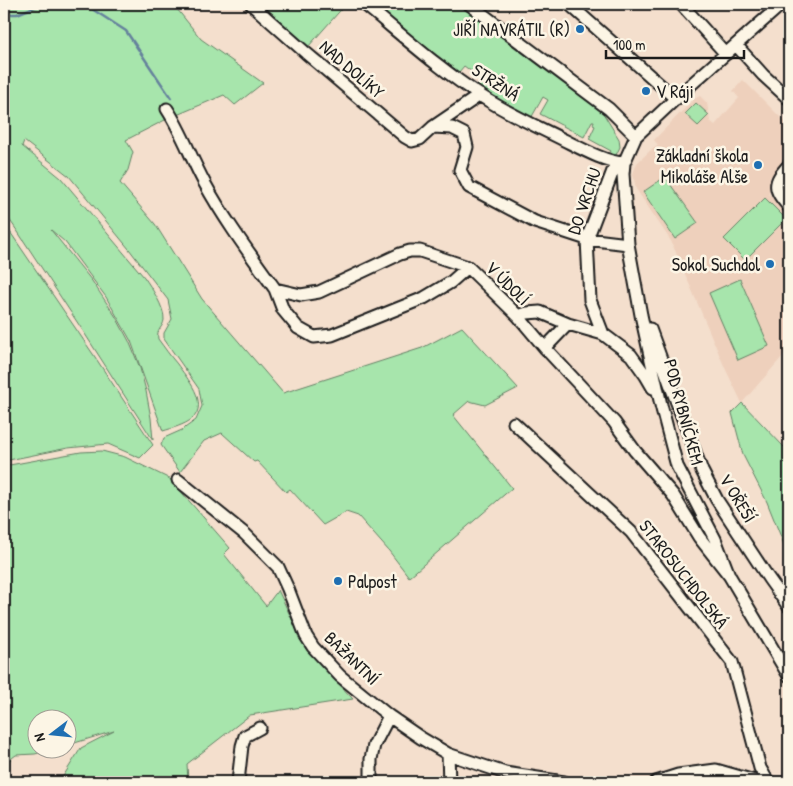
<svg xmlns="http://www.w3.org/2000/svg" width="793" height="786" font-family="'Patrick Hand',sans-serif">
  <rect width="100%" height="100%" fill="#f4dfcd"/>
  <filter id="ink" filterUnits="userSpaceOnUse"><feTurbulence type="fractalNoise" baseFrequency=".02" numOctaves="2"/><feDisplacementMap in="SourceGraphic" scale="10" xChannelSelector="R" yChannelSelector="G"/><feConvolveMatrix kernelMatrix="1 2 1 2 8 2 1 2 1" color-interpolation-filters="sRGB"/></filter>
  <g filter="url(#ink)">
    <!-- built -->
    <path fill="#eed0bc" d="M743,80L789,126V156L773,175L770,176L769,194L789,214V349L742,403L725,368L671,241L636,189L633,174L637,163L654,147L655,148L658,145L654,140L694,99L700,96L707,103L710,121L715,125L739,98L733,91Z"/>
    <!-- green -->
    <path fill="#a7e5ac" stroke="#628064" d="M4,4H173L201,39L263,83L235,105L224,95L165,120L126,140L133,152L128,170L120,183L155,224L202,299L283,393L422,348L462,327L518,388L485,405L469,401L453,415L512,488L409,577L389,551L358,516L346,512L323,525L290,489L286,492L257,461L254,462L222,433L204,441L180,472L161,445L164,438L182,430L196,420L202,406L199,389L164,339V333L172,319L168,300L129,249L69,176L24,141L22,146L61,178L144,277C151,287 165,308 164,320C163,328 156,329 158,339C164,347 170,356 177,364C186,377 210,403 192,419C184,425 173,428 163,431L131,341L106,297L65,242L51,230L92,281L116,317L129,341L140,368L146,391L151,418L153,440L85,334L18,232L4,212Z
      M259,4H346L308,47Z
      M373,4H467L527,55L603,113L619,139L620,147L615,157H608L611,151L589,139L595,126L593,125L594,121H592L584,137L540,114L548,100L543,97L530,120L511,109L477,87L482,79L464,66L459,72L386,16Z
      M696,103L709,115L698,126L685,114Z
      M665,177L698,223L675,239L643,192Z
      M765,198L786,219L745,260L724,239Z
      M4,223L95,357L153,445L140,458L108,444L68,448L4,461Z
      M740,279L769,346L738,360L709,293Z
      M742,403L784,447L789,442V557L767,502L743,455L732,413Z
      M102,451L125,457L170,479L230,548L224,554L266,606L278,590L306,649L353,699L250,715L187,764L188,782H57L64,775L81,748L114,731L68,745V718H38V748L55,749L35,754L16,755L4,764V466L81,452Z"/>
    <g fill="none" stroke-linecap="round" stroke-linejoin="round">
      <!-- stream -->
      <path stroke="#65829c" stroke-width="2.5" d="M78,4L92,9L126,31L171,98
        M4,14H17L42,4"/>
      <!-- minor casing -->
      <g stroke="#1c1c1c" stroke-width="15">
        <path id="minor" d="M251,4L306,53L405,137L412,141L420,139L433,127L480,95
          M364,4C402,35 439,69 481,96C507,113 536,126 564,140C580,148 607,163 624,163
          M469,4L609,109L636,136
          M569,4L676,99
          M681,4L726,54
          M782,4L686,89L636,136L624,163L623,174L628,244L641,315L661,405L677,466L715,539L729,575L789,676
          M736,45L763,75L789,99
          M167,109C182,132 191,158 204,182C224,219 250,254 275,289L301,295L319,292L400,254L410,251H420L468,267L518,316L545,348L614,422L635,451L673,495L699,537L729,575
          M433,127L452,128L464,134L467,147L460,170L469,187L535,222L587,239L628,244
          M616,163L587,239L590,300L603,334L631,355L646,376L653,388
          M789,165C772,183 773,189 789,207
          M275,289L283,310L298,328L314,337L332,335L424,298L451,282L468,267
          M518,316L527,313L540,312L568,324L603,334
          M650,329L702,471L717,500L769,579L789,607
          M545,348L568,324
          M514,423L631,532L732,662L760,768L768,782
          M178,480L245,534L278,567L288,589L306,636L313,647L340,676L389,716L421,738L448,754L505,773L564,782
          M448,754L449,782
          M238,782L242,746L245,736L260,728
          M371,782V759L374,745L389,716
          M656,782L678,775L716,770L758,782"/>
      </g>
      <!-- minor -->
      <use href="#minor" stroke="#fcf5e5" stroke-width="11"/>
    </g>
  </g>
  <!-- markers -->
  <g fill="#1f6fb2" stroke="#fcf5e5" stroke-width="2">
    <circle cx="580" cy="29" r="5"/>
    <circle cx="646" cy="91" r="5"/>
    <circle cx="758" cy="165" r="5"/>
    <circle cx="770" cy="264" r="5"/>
    <circle cx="338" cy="581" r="5"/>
  </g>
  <g text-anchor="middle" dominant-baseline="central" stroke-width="5" stroke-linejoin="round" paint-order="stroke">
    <!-- poi labels -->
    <g font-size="18" fill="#1c1c1c" stroke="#fcf5e5" text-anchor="end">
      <text x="570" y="29">JIŘÍ NAVRÁTIL (R)</text>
      <text x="656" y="91" text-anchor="start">V Ráji</text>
      <text x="748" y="155">Základní škola<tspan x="748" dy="21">Mikoláše Alše</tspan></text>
      <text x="760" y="264">Sokol Suchdol</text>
      <text x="348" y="581" text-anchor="start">Palpost</text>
    </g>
    <!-- street labels -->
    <g font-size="18" fill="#1c1c1c" stroke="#fcf5e5">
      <text transform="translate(352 69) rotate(41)">NAD DOLÍKY</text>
      <text transform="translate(496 82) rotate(33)">STRŽNÁ</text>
      <text transform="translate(584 201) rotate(-71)">DO VRCHU</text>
      <text transform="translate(508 283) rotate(45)">V ÚDOLÍ</text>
      <text transform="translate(684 412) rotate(75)">POD RYBNÍČKEM</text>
      <text transform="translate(738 498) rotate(59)">V OŘEŠÍ</text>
      <text transform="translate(684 574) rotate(52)">STAROSUCHDOLSKÁ</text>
      <text transform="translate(352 658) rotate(44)">BAŽANTNÍ</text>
    </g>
  </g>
  <!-- margin -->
  <rect width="793" height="786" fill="none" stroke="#fcf5e5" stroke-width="20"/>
  <rect x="10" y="10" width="773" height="766" fill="none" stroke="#1c1c1c" stroke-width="2" filter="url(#ink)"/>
  <!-- north arrow -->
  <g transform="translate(52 734) rotate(254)"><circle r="24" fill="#fcf5e5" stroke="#a29e95"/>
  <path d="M0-4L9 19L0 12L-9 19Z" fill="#1f6fb2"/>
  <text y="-8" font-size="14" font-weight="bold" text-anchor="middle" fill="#1c1c1c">N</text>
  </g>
  <!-- scale -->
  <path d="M606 50v8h138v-8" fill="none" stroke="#1c1c1c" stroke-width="2.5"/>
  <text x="613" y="50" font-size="15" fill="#1c1c1c" stroke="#fcf5e5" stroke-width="4" paint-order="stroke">100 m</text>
</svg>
